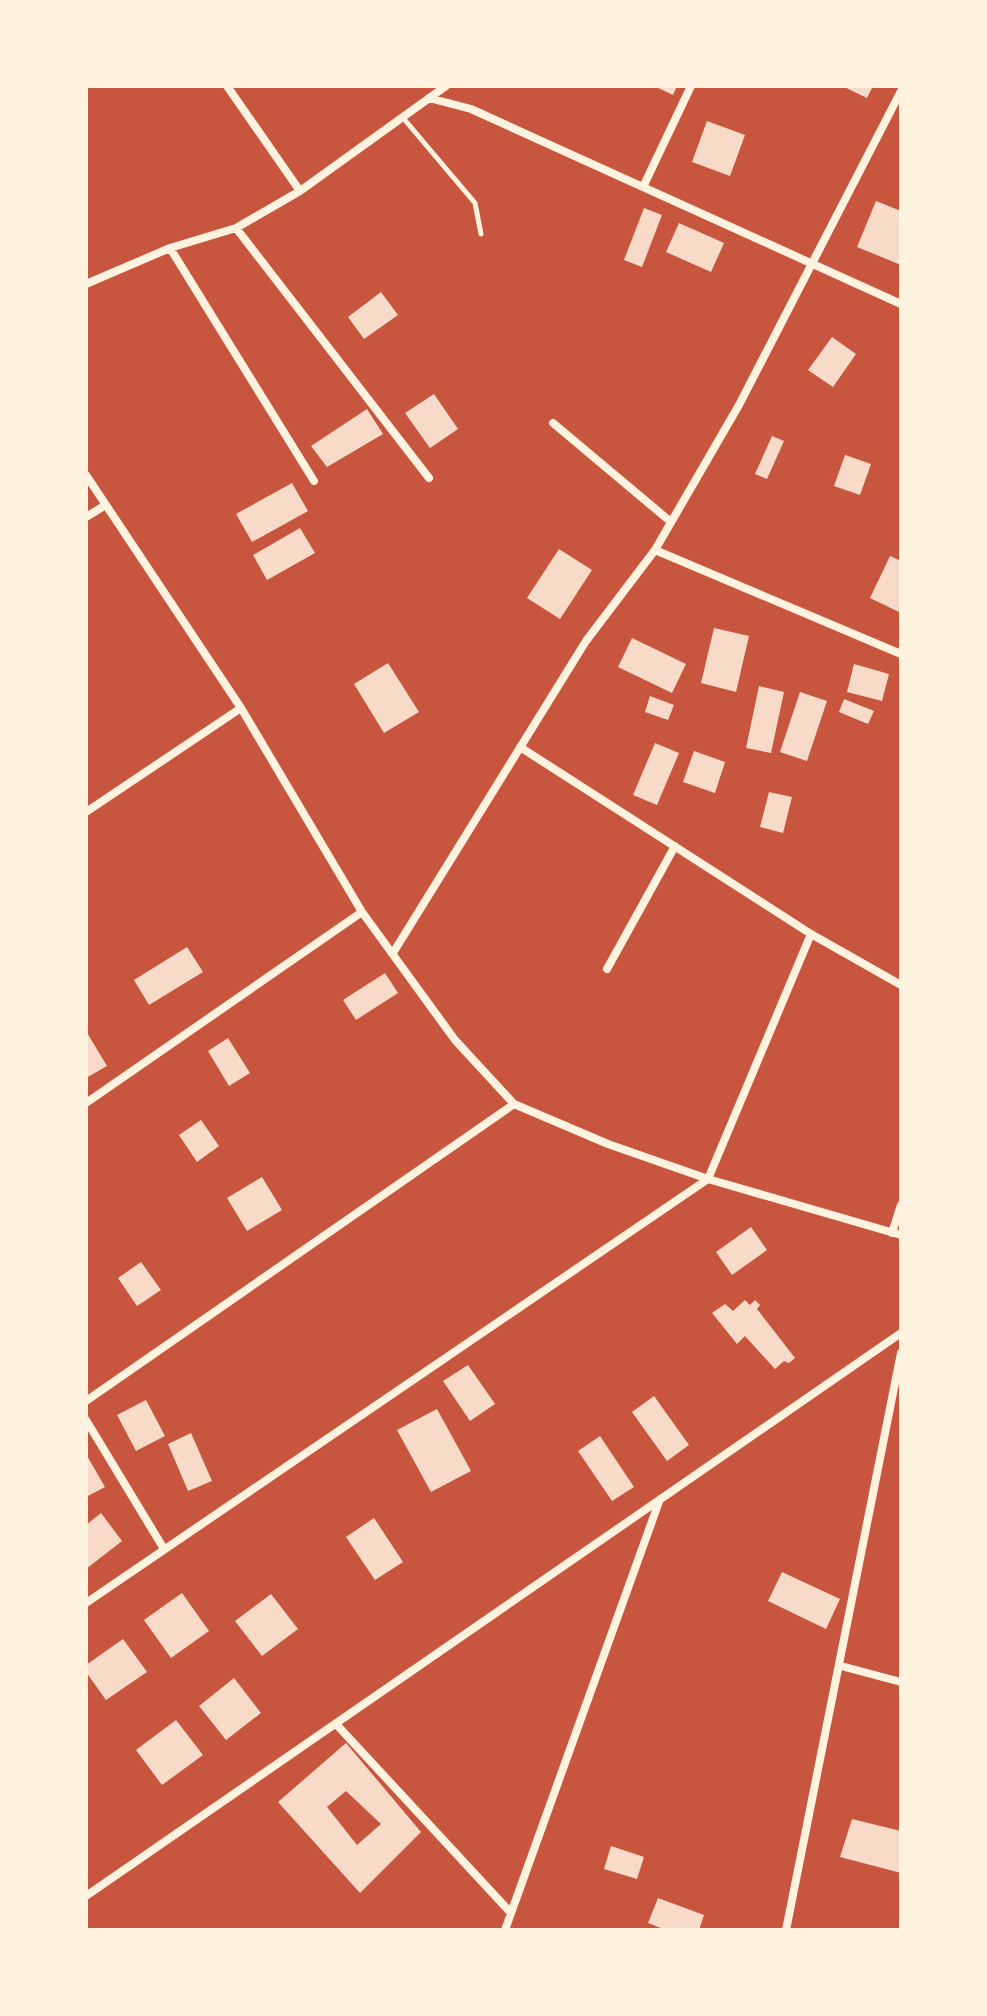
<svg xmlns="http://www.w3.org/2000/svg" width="987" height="2016" font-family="'Noto Sans',sans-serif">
  <rect width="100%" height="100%" fill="#c8553d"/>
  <!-- building -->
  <path fill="#f7dbc8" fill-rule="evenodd" d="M654,86H677L673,95Z
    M842,86H873L867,98Z
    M707,121L745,135L730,176L692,162Z
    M876,201L901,211V265L857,247Z
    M644,208L662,215L642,267L624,260Z
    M679,223L724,243L711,272L666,252Z
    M381,292L398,315L364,339L348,317Z
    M832,337L856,354L833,387L808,370Z
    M434,394L458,429L430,448L405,413Z
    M367,409L383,434L327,467L311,446Z
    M772,436L784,441L767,479L755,474Z
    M845,455L871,464L860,495L834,486Z
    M292,483L308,511L252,542L236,514Z
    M300,528L315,553L267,580L253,555Z
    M559,549L592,570L560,619L527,598Z
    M890,556L901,561V613L870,598Z
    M714,628L749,636L736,692L701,683Z
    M632,638L686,664L672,693L618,667Z
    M388,663L419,712L384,733L354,684Z
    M854,664L889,674L882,701L847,692Z
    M759,686L784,692L771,753L746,748Z
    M800,692L827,701L807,761L780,752Z
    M650,696L674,705L668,720L645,712Z
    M844,699L874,711L868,724L839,712Z
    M655,743L679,753L657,805L633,795Z
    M694,751L725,762L715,793L683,782Z
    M769,792L792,797L783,833L760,827Z
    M187,947L203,972L149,1005L134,980Z
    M385,973L398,993L356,1020L343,1000Z
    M86,1031L107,1066L86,1078Z
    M228,1038L250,1073L229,1086L208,1051Z
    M201,1120L219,1146L197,1162L179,1135Z
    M262,1177L282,1210L247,1231L227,1198Z
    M751,1227L767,1250L732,1275L716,1252Z
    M141,1262L161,1290L137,1306L118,1278Z
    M745,1300L750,1305L755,1300L760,1305L757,1309L795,1358L789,1363L784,1361L775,1369L745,1336L737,1344L712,1313L725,1304L733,1311Z
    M468,1365L495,1404L470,1421L443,1381Z
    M654,1396L689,1445L667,1461L632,1412Z
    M146,1400L165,1436L136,1451L117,1415Z
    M437,1409L471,1471L431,1492L397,1430Z
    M191,1433L212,1481L188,1491L168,1444Z
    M600,1436L634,1487L612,1501L578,1451Z
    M86,1454L105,1487L86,1497Z
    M101,1513L122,1541L86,1569V1525Z
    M374,1518L403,1562L375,1580L346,1537Z
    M782,1572L840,1599L826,1629L768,1601Z
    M182,1593L209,1631L171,1658L144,1620Z
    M271,1594L298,1629L262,1656L235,1621Z
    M123,1639L147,1672L106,1700L86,1672V1665Z
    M234,1678L261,1713L226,1740L199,1706Z
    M176,1720L203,1755L162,1785L136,1750Z
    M346,1743L421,1832L360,1893L278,1802ZM346,1791L381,1824L357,1845L327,1807Z
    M852,1819L901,1831V1873L840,1857Z
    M611,1846L644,1857L637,1879L604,1869Z
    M658,1898L704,1915L699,1930H666L648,1923Z"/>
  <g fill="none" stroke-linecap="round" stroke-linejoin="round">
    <!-- service -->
    <path stroke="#fff3e0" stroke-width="5" d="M404,119L475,203L481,234"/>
    <!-- minor -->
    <path stroke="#fff3e0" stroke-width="8" d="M227,86L300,191
      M429,98L471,109L901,304
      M643,187L691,86
      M236,228L429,478
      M170,248L314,481
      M86,284L170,248L236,228L300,191L446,86
      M553,423L671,522
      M86,475L241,708L362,912L455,1040L514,1104L608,1144L708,1179L901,1235
      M86,517L104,506
      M655,550L901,654
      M520,747L811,934L901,985
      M86,812L241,708
      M393,953L586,641L655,550L739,405L901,91
      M607,969L675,846
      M86,1103L362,912
      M892,1233L901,1205
      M86,1401L514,1104
      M86,1420L164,1549
      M86,1603L708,1179L811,934
      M841,1666L901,1682
      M336,1724L511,1913
      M86,1896L901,1333
      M505,1930L660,1499
      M786,1930L901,1353"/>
  </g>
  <!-- border -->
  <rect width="987" height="2016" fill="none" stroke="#fff3e0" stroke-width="176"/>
</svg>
